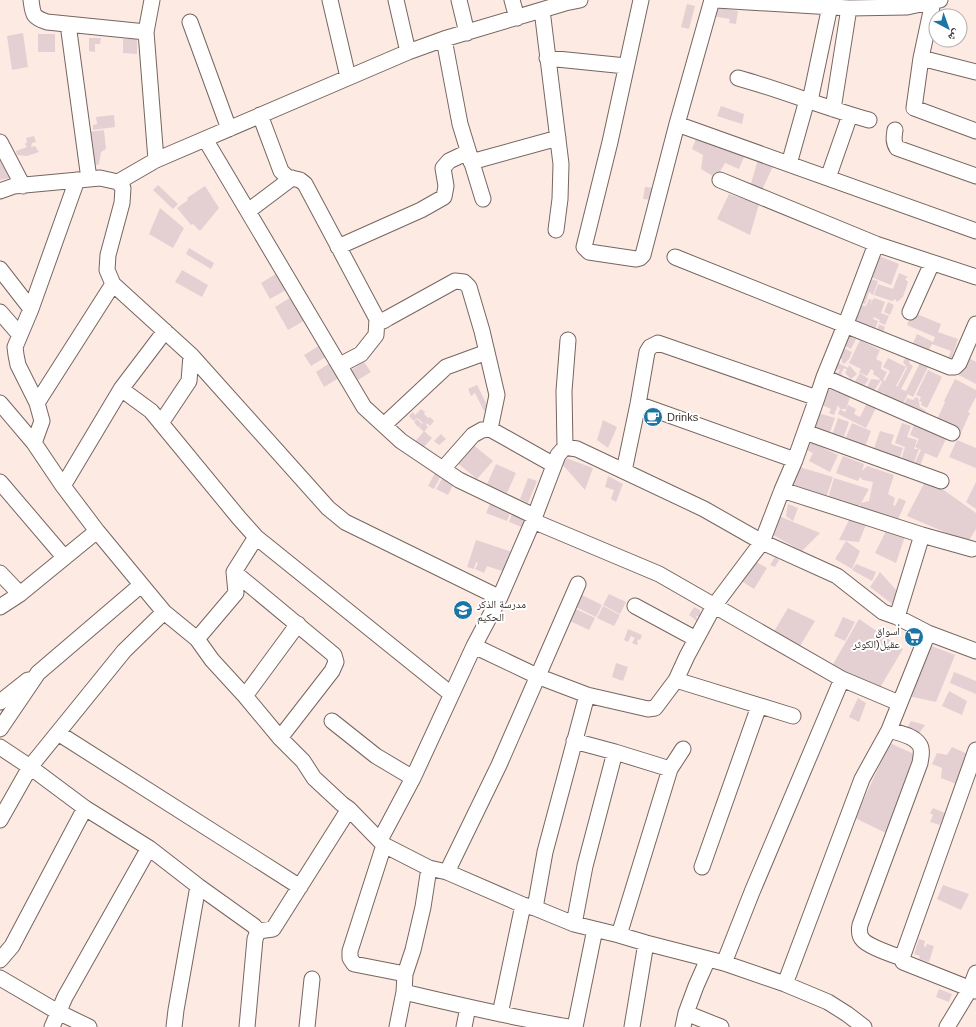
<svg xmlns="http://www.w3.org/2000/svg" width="976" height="1027" font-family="Helvetica,'Noto Naskh Arabic',sans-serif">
  <rect width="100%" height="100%" fill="#fdeae3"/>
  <!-- building -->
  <path fill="#e4d0d2" d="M687,4L695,6L689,29L681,27Z
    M714,7L738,11L736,24L729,23L730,19L712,16Z
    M23,33L28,67L12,70L7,36Z
    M38,34H55V52H38Z
    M89,38H101L100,44H95V52L89,51Z
    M123,39H137V54L123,53Z
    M721,106L744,114L742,124L717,116Z
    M114,115L115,127L93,130V125L97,124L96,117Z
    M104,130L106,149L101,152L99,164L91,167L88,132Z
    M34,136L36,142L32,143L31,147L35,146L39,152L27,156L17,155L16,151L27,147L25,144L27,142L26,138Z
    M697,136L746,152L739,169L725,163L716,178L701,169L703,155L692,149Z
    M7,156L16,177L0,180V159Z
    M758,159L774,164L762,190L750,187Z
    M158,185L178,204L173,209L153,190Z
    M205,186L219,208L200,231L193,224L191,225L177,208L188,200L187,198Z
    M645,187L656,188L654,200L643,199Z
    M729,194L759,204L750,235L717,219Z
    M160,208L184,228L173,248L149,234Z
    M189,248L214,263L211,269L186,254Z
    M874,254L899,264L891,285L866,275Z
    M182,270L208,285L202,297L175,282Z
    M279,272L289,288L270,299L261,283Z
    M899,273L908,277L905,279L908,282L903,297L897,302L895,299L892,301L874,295L878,284L893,289Z
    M864,277L878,281L873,295L869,292L865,304L859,302Z
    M293,296L307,319L288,330L275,307Z
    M874,298L885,302L881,313L889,316L885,325L879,322L880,320L874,317L873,319L878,321L874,332L850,326L859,305L866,306L869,299L872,300L869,306Z
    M888,302L894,305L890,315L884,312Z
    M912,312L941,324L938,332L958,339L950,363L947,362L951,351L932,344L926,355L911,348L917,334L933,342L935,337L907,325Z
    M879,324L885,327L881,339L875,337Z
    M844,333L856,339L851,349L839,343Z
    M860,340L880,350L876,359L882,362L881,369L887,372L883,380L885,381L890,371L883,367L888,358L906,367L896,386L897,387L907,368L903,362L906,357L911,358L909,363L913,366L901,389L906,391L920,363L928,367L913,397L908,394L901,407L881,397L884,394L883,392L876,398V393L882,382L879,378L873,374L874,371L871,369L867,376L859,372L861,369L849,363Z
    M322,344L329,355L311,366L304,355Z
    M838,345L852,352L849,359L844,364L842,362V359L837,356Z
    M964,355L976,362V384L955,373Z
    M833,360L848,368L849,365L857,374L851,379L845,373L847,370L844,368L841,374L843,375L840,383L829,369L838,373L840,369L834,371Z
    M333,361L342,376L324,387L316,372Z
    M364,362L371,372L358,380L351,370Z
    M928,370L942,377L927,408L921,405L922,402L919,401L921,397L916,395Z
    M860,373L869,379L864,386L855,381Z
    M871,379L881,380L874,391L867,387Z
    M955,379L976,390V397L968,412L970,413L960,435L935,424L945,402L944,401Z
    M477,385L489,409L484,411L475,393L471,396L468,389Z
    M826,388L850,397L846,409H840L838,405L834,415L829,413L831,409L820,404Z
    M916,397L918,398L920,407L926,411L922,419L903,406L907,398L913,400Z
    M868,401L877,406L866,428L838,414L840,409L845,412L848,405L856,409L854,414L860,417Z
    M421,409L425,412L424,414L428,418L430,417L434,421L430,426L427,423L426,425L428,427L424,432L419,427L424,422L423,423L417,418L414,421L409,416L413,412L415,415Z
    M815,412L835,418L828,438L808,431Z
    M838,418L849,422L842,442L831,438Z
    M417,419L422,424L418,427L414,422Z
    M603,420L617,427L608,448L597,440Z
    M852,423L871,431L863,452L843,444Z
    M902,423L911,426L907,437L917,440L914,449H919L913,465L901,461L905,447L895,443Z
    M914,425L946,439L937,458L925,453L920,466L914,464L921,450L915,447L919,439L910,435Z
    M424,431L432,438L422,449L414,443Z
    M880,431L894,435L891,444L903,448L898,463L872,454Z
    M441,434L446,439L439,445L434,441Z
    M807,440L838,455L830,472L809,461L813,453L803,448Z
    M957,440L976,448V468L949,457Z
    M471,443L493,461L477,479L456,462Z
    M843,456L864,464L862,471L867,466L894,475L888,494L895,498L893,505L895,506L899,498L906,501L896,524L861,511L860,504L858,507L828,498L834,478L869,489L861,503L869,501L873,482L863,480L860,477L858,481L836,473Z
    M563,457L593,468L585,490L561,463Z
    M496,464L516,473L507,493L487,484Z
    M796,466L833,477L826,498L790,487Z
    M436,471L442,474L434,489L428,486Z
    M444,475L455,481L448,495L436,489Z
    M608,476L623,484L616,502L611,499L614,490L605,487Z
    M528,478L537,481L528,503L520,499Z
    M927,478L976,513V529L968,542L907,516Z
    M976,482V509L966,502Z
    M492,499L512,508L507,521L486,513Z
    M788,504L798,508L793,521L786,516Z
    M514,508L529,514L524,528L509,522Z
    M779,516L820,533L802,551L773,535Z
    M849,520L867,522L859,542L839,540Z
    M887,529L905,536L896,563L875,553Z
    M476,540L512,552L505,572L487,566L484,573L475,569L478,563L476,562L474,569L467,567Z
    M846,541L860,551L852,569L835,559Z
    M775,557L779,560L775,567L770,565Z
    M751,559L767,568L754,589L738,579Z
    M856,564L876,572L872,581L852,570Z
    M880,572L898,592L892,604L870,587Z
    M580,594L602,605L596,617L574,606Z
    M609,594L626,602L620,614L603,605Z
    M603,606L620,615L614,626L597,618Z
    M694,607L700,610L701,617L696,616L698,622L689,615Z
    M574,608L595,618L589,630L568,620Z
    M788,608L815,621L800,646L773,633Z
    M843,617L855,622L845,641L834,636Z
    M859,619L903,649L878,691L832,666Z
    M628,629L642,635L640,640L638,639L637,642L638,643L637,645L632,643L635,638L631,636L628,642L624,640Z
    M929,645L955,655L936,702L908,696Z
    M616,663L628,667L623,681L612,677Z
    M954,672L976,681V694L950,683Z
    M949,691L967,701L962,715L942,706Z
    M858,698L866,703L859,722L849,717Z
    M911,721L925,725L918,735L906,730Z
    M890,743L916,755L888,834L855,818Z
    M952,747L972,756L959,785L941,778L942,768L932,764L937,753L947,755Z
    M933,808L945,813L940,825L930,822L933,815L930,813Z
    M943,885L969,894L961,910L937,899Z
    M919,939L925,941L924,945L925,948L927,944L934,946L929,962L919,959L920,956L914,954Z
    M939,989L952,994L949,1002L936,997Z"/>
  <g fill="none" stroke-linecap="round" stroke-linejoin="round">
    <!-- minor casing -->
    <g stroke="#766660" stroke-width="17">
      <path id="minor" d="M31,0C33,14 32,17 47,22L146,32
        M152,0L146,32L156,160
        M330,0L348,77
        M396,0L408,52
        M459,0L467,33
        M512,0L517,18
        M641,0L610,142L584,247L589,252L636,259L640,258L643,255L677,124L712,0
        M716,0L849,8L907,7L940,0
        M933,2L921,58L914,108L976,131
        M542,10L561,164L560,199L556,230
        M190,22L229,129
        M68,24L89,179
        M444,39L460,124L483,199
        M547,58L626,66
        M921,58L976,72
        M738,78C782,90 825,108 869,120
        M810,101L830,6
        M833,109L849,8
        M260,115L281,171L287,177L300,180L305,184L377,319L383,321L388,318L455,281L464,282L469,287L482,331L497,395L490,429
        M677,124L976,231
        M895,130C894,137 893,142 897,148L976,176
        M205,139L364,407L401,441L459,480L534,516
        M0,142L23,186
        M471,162L558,138
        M789,164L807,100
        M828,178L850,115
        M720,180L876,244L976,277
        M118,182L156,160L408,52L444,39L565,3L580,0
        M0,191L14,186L100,178L118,182L123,188L122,203L108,255L107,270L113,284L191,355L328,508L345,522L492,594L500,597L533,521L558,455L565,447L577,449L704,509L762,542L837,576L883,612L897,617L928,633L976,651
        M248,211L292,178
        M338,247L421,210L444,197L446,186L443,168L449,161L468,152
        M675,257L950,367H955L959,363L976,324
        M0,269L31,309
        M0,312L20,335
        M910,312L932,263
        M165,331L121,389L63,486L97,531L164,612L197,639L212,660L245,696L280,738L303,761L314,778L342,804L349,809L384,845L429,868L447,872L523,905L535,908L574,924L619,935L646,943L724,963L785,984L828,1002L847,1014L864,1027
        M340,365L361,354L376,335L377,319
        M824,377L952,433
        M121,389L151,411L239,518L256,537L451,694
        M0,403L34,443L63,486
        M37,403L113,284
        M638,404L795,460
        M161,423L189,381L191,355
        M384,425L446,367L487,352
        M805,432L941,481
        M34,443L42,421L37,403L18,365L16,355L15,347L31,309L77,180
        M565,447L564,391L568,340
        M443,469L473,435L482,430L490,429L554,465
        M624,471L638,404L647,352L650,347L658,343L817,398
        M0,482L64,557
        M782,490L922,535L972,549
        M533,521L659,574L842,679L899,703
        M234,572L334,655L336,662L332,671L280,738
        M0,573L20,594
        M635,606L696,639
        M0,607L20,594L97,531
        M897,617L922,535
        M197,639L236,593L234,572L256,537
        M474,646L537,676L587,695L648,709L655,708L676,680L687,656L714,606L762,542L782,490L795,460L817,398L824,377L850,313L876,244
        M676,680L793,716
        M245,696L298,624
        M0,702L28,680
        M332,721L376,756L413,778
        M0,729L38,673L141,585
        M889,730C898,733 913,735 919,744C923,749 921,757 920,763L860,925C859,930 859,936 863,940C868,946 893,955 902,958
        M58,733L300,887
        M574,741L615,752L670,769
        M0,747L30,767L85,808L149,848L198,886L176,1010L174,1027
        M976,750L902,958L903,962L976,991
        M0,820L30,767L124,651L164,612
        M380,840L413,778L474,646L500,597
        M384,845L350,951V958L354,964L405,974
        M702,867L759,706
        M447,872L499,765L578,584
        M198,886L254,926L258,931L255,939L247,1027
        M535,908L545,852L587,695
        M574,924L585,866L615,752
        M258,931L273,929L349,809
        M619,935L670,769L683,749
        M708,959L696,986L686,1013L721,1027
        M0,960L12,946L85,808
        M724,963L752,892L842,679
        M0,978L58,1012L89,1027
        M785,984L862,779L889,730L928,633
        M404,992C459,1005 513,1018 569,1027
        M500,1014L523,905
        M52,1027L65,997L149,848
        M307,1027L312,979
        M397,1027L404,992L405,974L413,950L423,907L429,868
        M464,1027L468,1007
        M575,1027L595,929
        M632,1027L646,943
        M683,1027L686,1013
        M947,1027L970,989L976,973"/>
    </g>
    <!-- minor -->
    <use href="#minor" stroke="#fff" stroke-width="15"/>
  </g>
  <!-- icons -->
  <defs>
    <g id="cafe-disc" transform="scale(1)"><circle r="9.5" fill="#1d75a4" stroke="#fff"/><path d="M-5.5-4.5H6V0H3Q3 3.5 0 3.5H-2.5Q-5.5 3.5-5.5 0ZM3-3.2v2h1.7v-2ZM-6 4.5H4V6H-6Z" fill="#fff"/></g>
    <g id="school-disc" transform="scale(1)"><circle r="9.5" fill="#1d75a4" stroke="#fff"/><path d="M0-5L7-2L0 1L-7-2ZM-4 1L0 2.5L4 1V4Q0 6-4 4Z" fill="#fff"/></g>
    <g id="supermarket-disc" transform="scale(1)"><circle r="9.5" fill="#1d75a4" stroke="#fff"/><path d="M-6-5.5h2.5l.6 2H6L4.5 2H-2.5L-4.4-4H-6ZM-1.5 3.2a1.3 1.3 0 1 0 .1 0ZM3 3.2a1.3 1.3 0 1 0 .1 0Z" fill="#fff"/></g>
  </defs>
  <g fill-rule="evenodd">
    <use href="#cafe-disc" x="653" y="417"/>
    <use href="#school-disc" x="463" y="610"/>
    <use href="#supermarket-disc" x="914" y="637"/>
  </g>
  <g text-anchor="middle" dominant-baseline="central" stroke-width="4" stroke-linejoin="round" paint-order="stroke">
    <!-- poi labels -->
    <g font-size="11" fill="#38302e" stroke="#fff" text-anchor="start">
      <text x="667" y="417">Drinks</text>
      <text x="477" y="604">مدرسة الذكر<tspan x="477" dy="13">الحكيم</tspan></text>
      <text x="900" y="631" text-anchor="end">أسواق<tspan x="900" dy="13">عقيل(الكوثر</tspan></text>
    </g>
  </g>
  <!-- north arrow -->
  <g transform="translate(948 28) rotate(139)"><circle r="19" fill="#ffffff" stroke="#afacab"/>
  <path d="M0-3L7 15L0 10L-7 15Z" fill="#1d75a4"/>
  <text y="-6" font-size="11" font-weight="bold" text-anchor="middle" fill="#38302e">ش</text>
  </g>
</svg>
